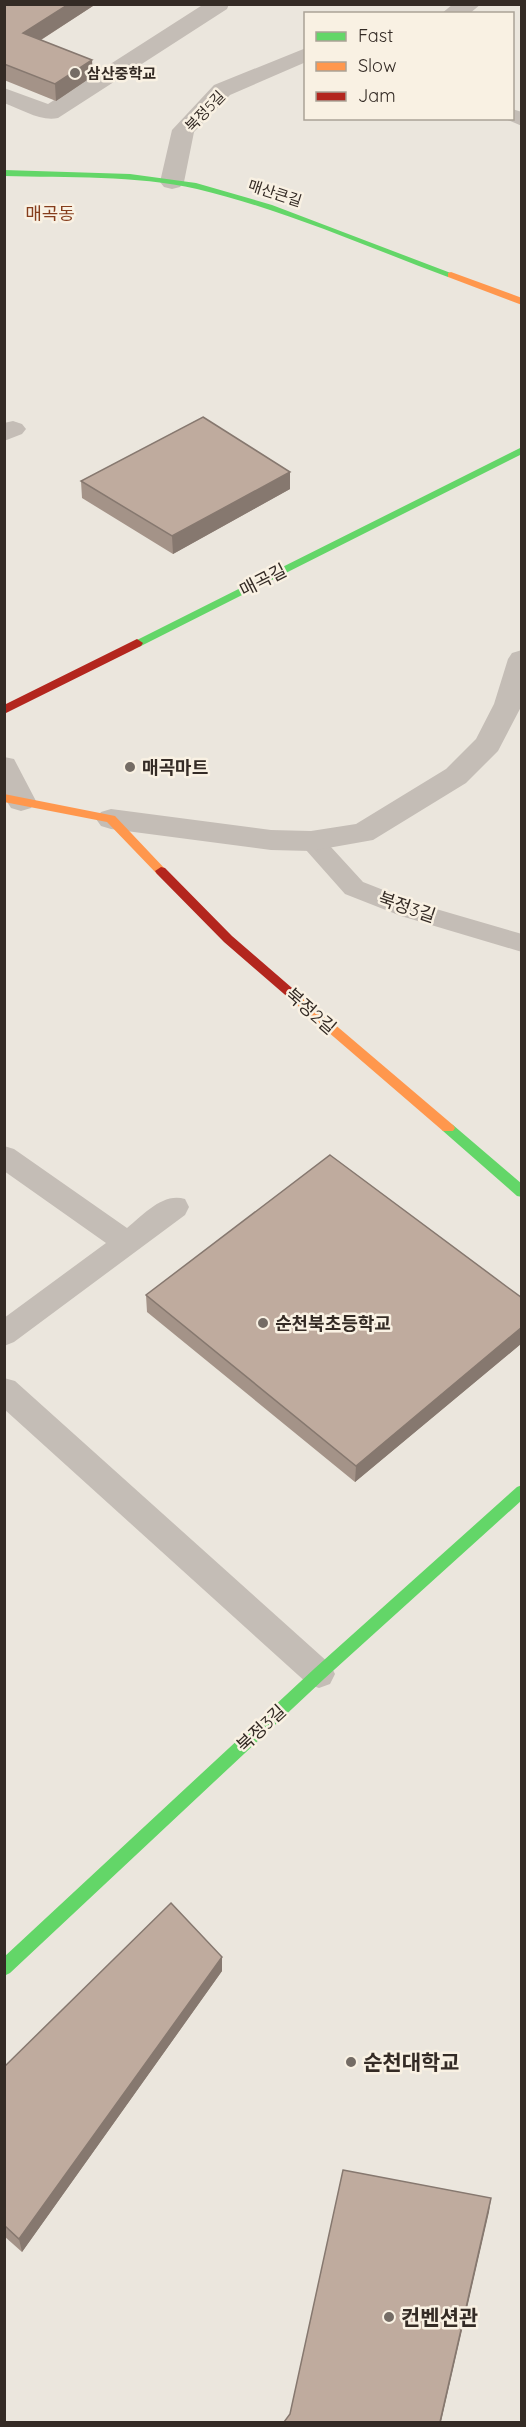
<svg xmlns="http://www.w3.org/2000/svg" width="526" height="2427" font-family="Quicksand,'Noto Sans KR',sans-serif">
  <rect width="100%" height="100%" fill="#ebe6dd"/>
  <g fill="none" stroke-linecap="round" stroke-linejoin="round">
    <!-- lane -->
    <path fill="#c4bdb6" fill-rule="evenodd" d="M311,832L320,835L363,882L419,904L522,934V952L401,916L345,894L298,841L302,835Z
      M4,1146L14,1149L127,1228C143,1215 163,1192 185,1199L189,1207L185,1215L14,1342L4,1346V1318L106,1243L4,1171Z
      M4,1378L15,1381L330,1664L335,1674L330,1684L319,1688L308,1684L4,1409Z"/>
    <!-- street -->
    <path fill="#c4bdb6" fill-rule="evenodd" d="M204,4H229L227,9L58,118C41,122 21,109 4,103V88L48,104Z
      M453,4H481L469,14H441Z
      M306,48V62L230,95L194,132L184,182L180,187L172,189L164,187L160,182L172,130L214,85Z
      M512,109L522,112V126L503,118H512Z
      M13,421L22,424L26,429L22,434L4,441V423Z
      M522,650V705L498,751L466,783L373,840L311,851L271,850L111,829L101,826L96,819L101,812L111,809L271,830L311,831L356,824L446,769L476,739L494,704L508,659L512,653Z
      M4,757L14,759L36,801L31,808L21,811L11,808L4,797Z"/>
    <!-- fast -->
    <path fill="#63d668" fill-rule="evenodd" d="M4,170L130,174L196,183L272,205L456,275L448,277C365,246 282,209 197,189C135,175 68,178 4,176Z
      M522,447V454L141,646L137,647L131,643Z
      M448,1123L453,1125L522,1184V1197L517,1196L443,1131L441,1128L443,1125Z
      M522,1485V1500L324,1679L10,1973L4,1976V1957L314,1669L517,1487Z"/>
    <!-- slow -->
    <path fill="#ff974d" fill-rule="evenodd" d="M451,272L522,298V305L448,277V273Z
      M4,794L115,816L167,871L161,875L157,874L107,822L4,802Z
      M295,992L299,994L453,1125L455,1128L453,1131H443L291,1000L289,997L291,994Z"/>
    <!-- jam -->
    <path fill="#b3261e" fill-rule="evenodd" d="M137,639L143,643L141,646L4,714V705Z
      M161,867L165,868L232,936L299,994L301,997L299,1000H291L224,942L157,874L155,871Z"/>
  </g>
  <!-- wall -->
  <path fill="#a49388" d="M4,4H96L41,40L93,76L56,101L4,80Z
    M81,481L290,489L173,554L82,498Z
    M146,1295L522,1298V1343L355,1482L147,1312Z
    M222,1957V1971L22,2252L4,2236V2067Z"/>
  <!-- shaded-wall -->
  <path fill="#86786f" d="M69,4H96L25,50L23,33Z
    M92,60L93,76L56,101L55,84Z
    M290,472V489L173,554L172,536Z
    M522,1327V1343L355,1482L356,1466Z
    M222,1957V1971L22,2252L19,2239Z
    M491,2198L489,2212L441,2422H440Z"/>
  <!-- building -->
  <path fill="#bfab9e" stroke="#86786f" stroke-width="1.5" d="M4,4H69L23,33L92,60L55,84L4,64Z
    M203,417L290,472L172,536L81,481Z
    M330,1155L522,1298V1327L356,1466L146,1295Z
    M171,1903L222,1957L19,2239L4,2225V2067Z
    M343,2170L491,2198L440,2422H284L290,2414Z"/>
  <!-- markers -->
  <g fill="#746c65" stroke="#f9f1e3" stroke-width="2">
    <circle cx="75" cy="73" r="6"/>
    <circle cx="130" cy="767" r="6"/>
    <circle cx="263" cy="1323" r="6"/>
    <circle cx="351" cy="2062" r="6"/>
    <circle cx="389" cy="2317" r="6"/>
  </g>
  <g text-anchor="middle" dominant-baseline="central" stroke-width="5" stroke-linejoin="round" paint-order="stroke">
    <!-- far-poi labels -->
    <g font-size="15" font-weight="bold" fill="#342b25" stroke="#f9f1e3" text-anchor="start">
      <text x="87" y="73">삼산중학교</text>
    </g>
    <!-- far-street labels -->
    <g font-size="15" fill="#342b25" stroke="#f9f1e3">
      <text transform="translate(205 111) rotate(-46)">북정5길</text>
      <text transform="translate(275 193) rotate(18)">매산큰길</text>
    </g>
    <!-- far-quarter labels -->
    <g font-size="18" fill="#853d1c" stroke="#f9f1e3">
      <text x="50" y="213">매곡동</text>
    </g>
    <!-- street labels -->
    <g font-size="18" fill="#342b25" stroke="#f9f1e3">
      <text transform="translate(263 580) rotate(-27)">매곡길</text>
      <text transform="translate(407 907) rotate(19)">북정3길</text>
      <text transform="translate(311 1011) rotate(41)">북정2길</text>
      <text transform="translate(261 1728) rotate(-43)">북정3길</text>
    </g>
    <!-- poi labels -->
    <g font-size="18" font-weight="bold" fill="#342b25" stroke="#f9f1e3" text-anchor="start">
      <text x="142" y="767">매곡마트</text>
      <text x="275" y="1323">순천북초등학교</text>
    </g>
    <!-- near-poi labels -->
    <g font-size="21" font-weight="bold" fill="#342b25" stroke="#f9f1e3" text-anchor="start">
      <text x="363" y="2062">순천대학교</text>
      <text x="401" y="2317">컨벤션관</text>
    </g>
  </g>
  <!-- border -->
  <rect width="526" height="2427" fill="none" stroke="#342b25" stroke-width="12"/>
  <!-- legend -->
  <rect x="304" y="12" width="210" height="108" fill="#f9f1e3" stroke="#aaa297" stroke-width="1.5"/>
  <rect x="316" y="32" width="30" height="9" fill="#63d668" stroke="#aaa297" stroke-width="1.5"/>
  <text x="358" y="42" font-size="18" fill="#342b25">Fast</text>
  <rect x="316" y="62" width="30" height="9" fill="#ff974d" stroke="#aaa297" stroke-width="1.5"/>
  <text x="358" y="72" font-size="18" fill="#342b25">Slow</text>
  <rect x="316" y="92" width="30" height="9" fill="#b3261e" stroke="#aaa297" stroke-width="1.5"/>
  <text x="358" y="102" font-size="18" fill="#342b25">Jam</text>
</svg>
